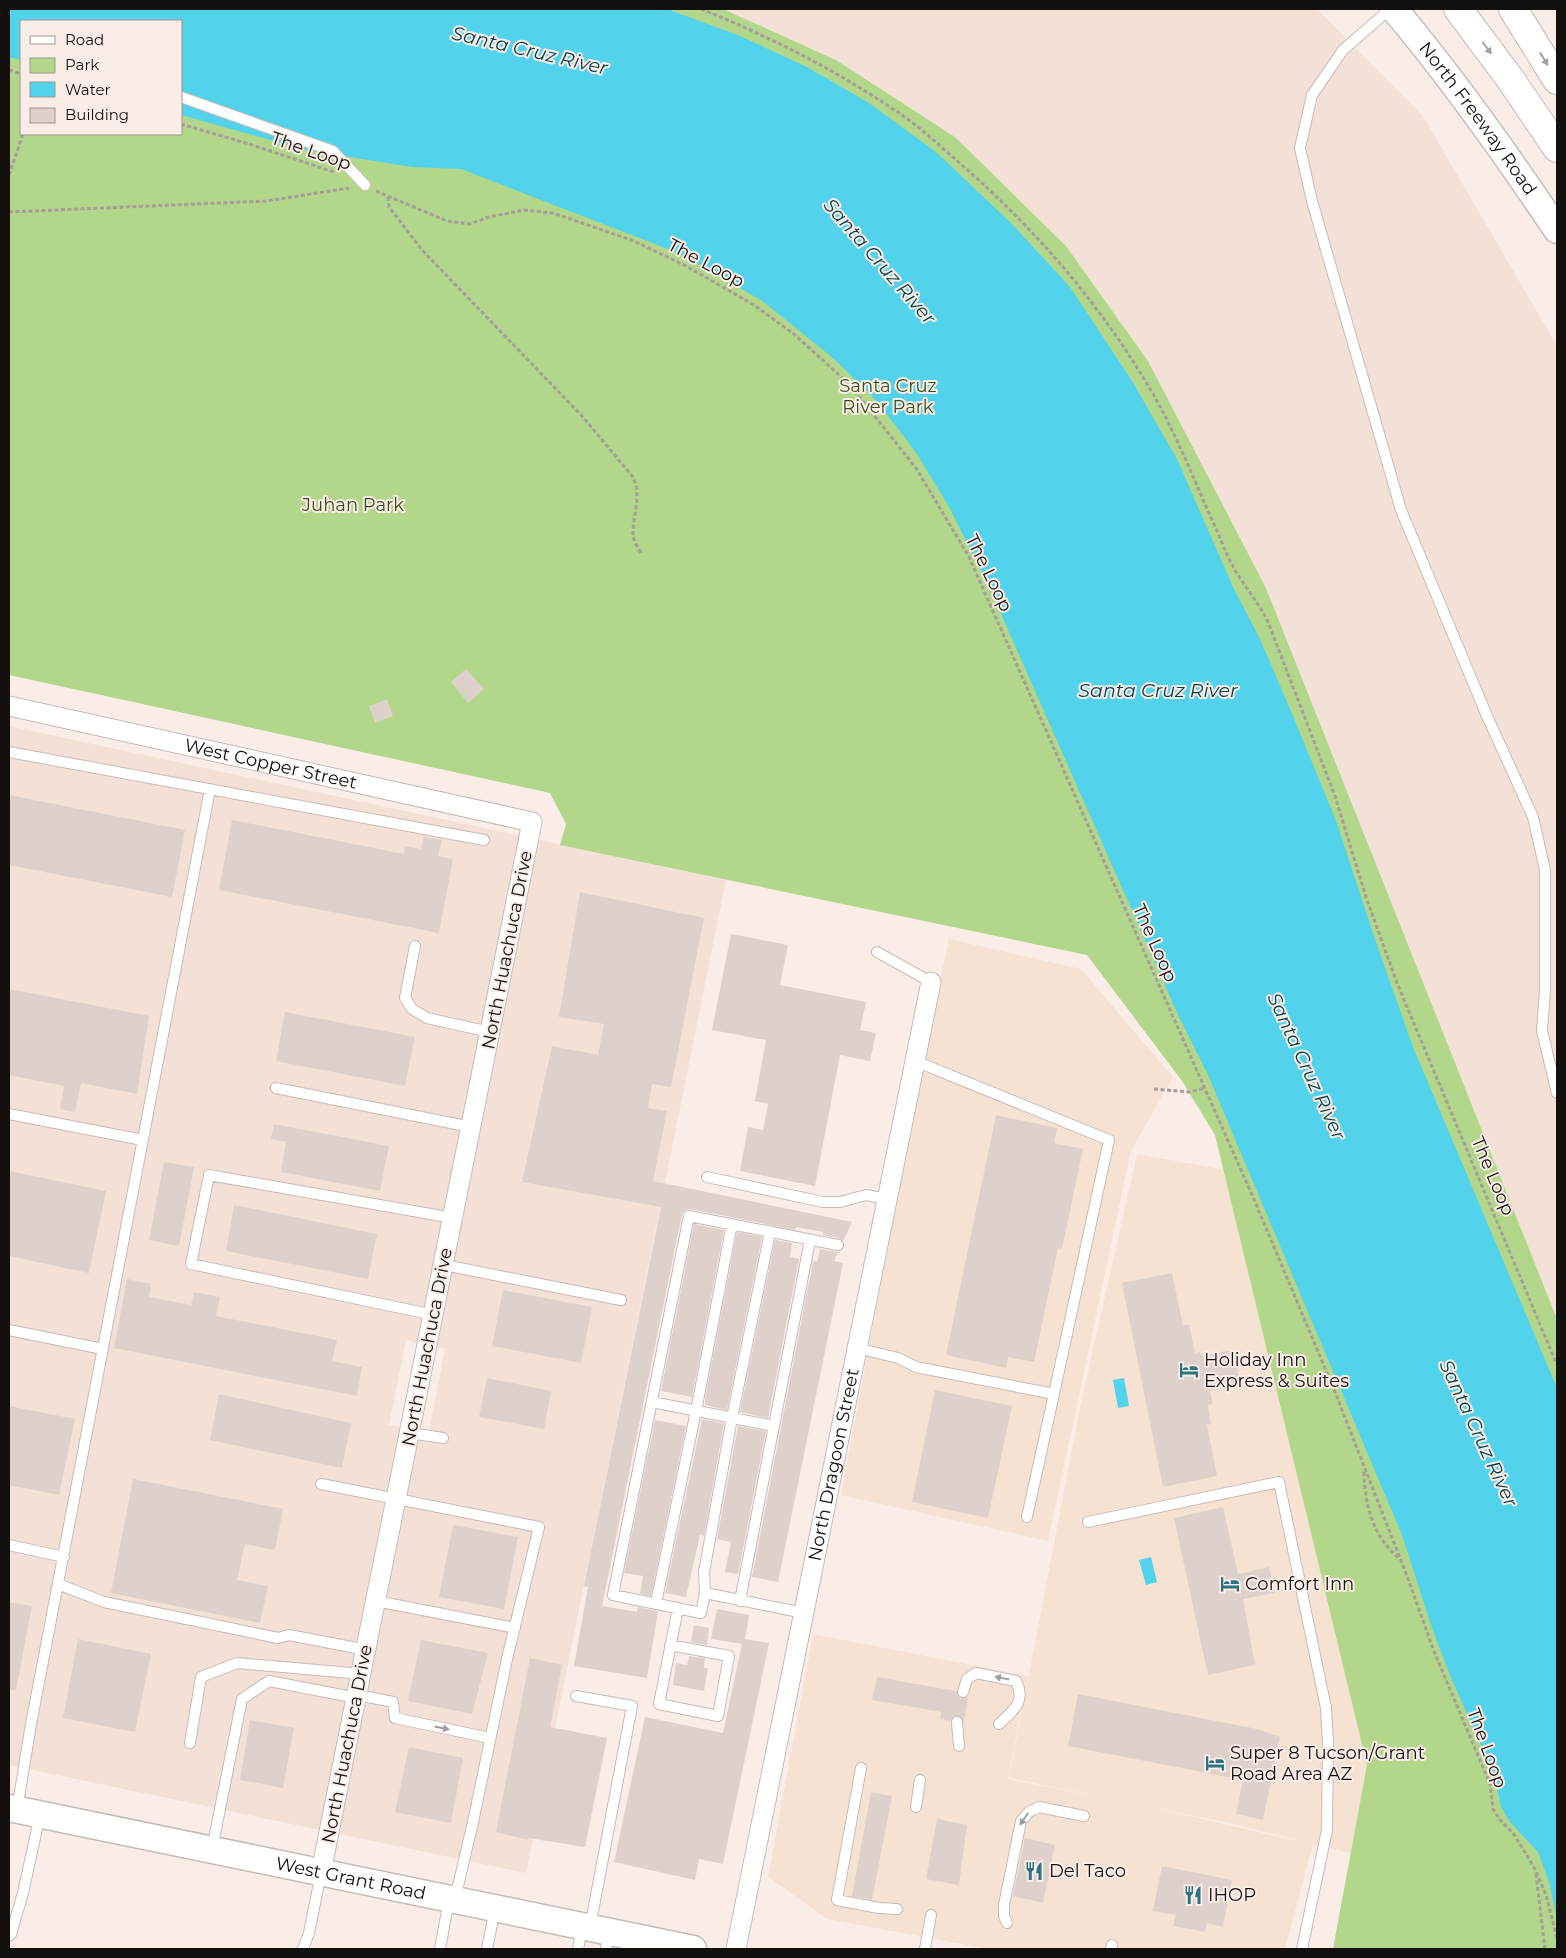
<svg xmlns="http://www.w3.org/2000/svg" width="1566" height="1958" font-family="Montserrat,sans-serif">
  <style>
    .commercial { fill: #f6e2d3 }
    .built { fill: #f3e0d7; fill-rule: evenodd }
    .green { fill: #b2d78b; fill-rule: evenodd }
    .water { fill: #53d2ec }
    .building { fill: #ded1cc }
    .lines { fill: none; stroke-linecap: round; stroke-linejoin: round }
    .lane-casing { stroke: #c7bbb6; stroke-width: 12 }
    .street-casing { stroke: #c7bbb6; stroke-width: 21 }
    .secondary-casing { stroke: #c7bbb6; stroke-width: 29 }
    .highway-casing { stroke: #c7bbb6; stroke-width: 30 }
    .path { stroke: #a79d99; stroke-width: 3; stroke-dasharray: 4 2.5; stroke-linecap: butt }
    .lane { stroke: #fff; stroke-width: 10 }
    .street { stroke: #fff; stroke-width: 19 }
    .secondary { stroke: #fff; stroke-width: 26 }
    .highway { stroke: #fff; stroke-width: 28 }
    .oneway { fill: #a19f9f }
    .labels { text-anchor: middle; stroke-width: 4; stroke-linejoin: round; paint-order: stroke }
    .street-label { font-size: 18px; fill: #14100e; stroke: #faede8 }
    .park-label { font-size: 18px; fill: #385118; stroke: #faede8 }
    .poi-label { font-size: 18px; fill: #14100e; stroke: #faede8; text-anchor: start }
    .water-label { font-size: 19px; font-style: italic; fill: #023f4a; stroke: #faede8 }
  </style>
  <rect width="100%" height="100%" fill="#faede8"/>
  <!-- commercial -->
  <path class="commercial" d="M949 939 1081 969 1173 1077 1131 1151 1048 1541 841 1495 923 1059Z
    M1137 1154 1232 1171 1374 1766 1358 1855 1313 1844 1285 1949H988L827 1919 768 1877 813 1634 1028 1676 1008 1779 1146 1806 1307 1843 1234 1824 1009 1778 1080 1408Z"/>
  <!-- built -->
  <path class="built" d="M723 9H1317L1423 116 1557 346V1319L1266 588 1148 361 1066 246 955 137 836 60Z
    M9 726 726 880 526 1873 9 1765ZM406 1340 445 1349 429 1432 389 1425Z"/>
  <!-- green -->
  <path class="green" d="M9 9H723L836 60 955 137 1066 246 1148 361 1266 588 1557 1319V1949H1333L1367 1765 1215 1135 1182 1081 1087 955 560 845 566 824 550 793 9 675ZM21 21H181V134H21Z"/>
  <!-- water -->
  <path class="water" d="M9 9H667L740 36 807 67 869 103 936 152 1011 223 1070 287 1132 381 1177 459 1234 589 1260 639 1293 716 1335 818 1377 945 1413 1047 1557 1388V1919L1549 1882 1538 1852 1510 1822 1501 1807 1494 1775 1449 1673 1431 1625 1402 1535 1208 1075 1179 1017 986 580 949 507 917 454 896 426 872 396 833 358 761 300 678 253 461 169 412 167 306 150 181 115V21H21V60L9 57Z
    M1124 1378 1129 1406 1118 1408 1113 1380Z
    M1151 1557 1157 1582 1146 1585 1139 1560Z"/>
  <!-- building -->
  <path class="building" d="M466 669 484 689 468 703 451 682Z
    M387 699 393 716 375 723 369 706Z
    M9 795 185 830 172 897 9 865Z
    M232 820 404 854 405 846 421 849 423 837 442 840 438 856 453 859 439 933 219 890Z
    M580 892 704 918 671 1087 652 1084 648 1108 667 1111 653 1181 852 1222 843 1241 839 1238 823 1235V1232L796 1227 795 1230 690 1209 686 1210 682 1214 602 1606 637 1612 638 1607 658 1611 647 1678 574 1666 588 1587 584 1586 661 1207 522 1182 552 1046 598 1055 604 1024 559 1017Z
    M731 934 788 945 780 985 866 1002 860 1030 876 1033 870 1061 840 1055 815 1186 740 1171 748 1127 763 1130 768 1104 755 1101 766 1040 712 1030Z
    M9 989 149 1016 137 1094 81 1083 75 1112 60 1109 64 1086 9 1075Z
    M285 1012 415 1037 405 1086 276 1061Z
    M996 1115 1057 1128 1054 1143 1083 1149 1062 1249 1058 1248 1034 1362 1008 1357 1006 1368 946 1355Z
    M274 1124 389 1146 380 1191 281 1172 286 1142 271 1139Z
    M164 1162 194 1167 179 1246 149 1240Z
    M9 1171 106 1191 89 1273 9 1256Z
    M234 1205 377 1234 368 1279 226 1251Z
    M694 1224 724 1230 692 1397 661 1391Z
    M737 1232 762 1237 727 1410 705 1405V1399Z
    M775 1240 792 1243 790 1257 799 1259 768 1418 740 1412Z
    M820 1249 838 1252 834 1261 843 1263 778 1582 752 1577 813 1261 817 1262Z
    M1172 1273 1183 1326 1189 1324 1195 1353 1200 1352 1202 1356 1234 1350 1240 1385 1210 1391 1213 1404 1208 1405 1211 1424 1207 1425 1217 1476 1163 1487 1122 1283Z
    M127 1279 151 1284 149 1297 191 1305 194 1292 220 1297 216 1316 337 1340 332 1361 362 1367 357 1396 114 1348Z
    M503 1290 592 1307 581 1363 492 1346Z
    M487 1378 551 1391 544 1429 479 1417Z
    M935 1390 1012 1406 988 1518 912 1502Z
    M219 1394 351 1423 342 1468 210 1440Z
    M9 1406 75 1419 59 1495 9 1485Z
    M702 1419 724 1423 704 1536 700 1535 686 1597 665 1593Z
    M655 1420 686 1426 651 1596 640 1594 643 1576 624 1573Z
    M738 1426 766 1431 738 1574 725 1572 731 1542 717 1539Z
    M133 1479 283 1509 275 1550 245 1544 237 1580 268 1586 260 1623 111 1593Z
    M1223 1507 1238 1574 1269 1567 1275 1593 1243 1599 1255 1665 1208 1675 1174 1518Z
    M453 1525 518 1537 504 1609 439 1597Z
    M9 1602 32 1606 16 1690H9Z
    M717 1609 749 1615 745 1639 769 1643 723 1864 699 1859 695 1880 614 1862 645 1717 723 1733 742 1644 711 1639Z
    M694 1625 709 1628 707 1645 691 1642Z
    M78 1639 151 1654 135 1732 63 1718Z
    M421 1640 488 1653 472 1714 408 1701Z
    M689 1656 705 1658 704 1668H708L704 1691 673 1685 676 1663 687 1665Z
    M530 1658 562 1665 550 1727 607 1738 585 1847 528 1838V1840L496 1832Z
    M877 1677 956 1691 958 1696 961 1699 968 1697 964 1721 959 1716H954L950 1721 940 1719 941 1712 872 1700Z
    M1078 1694 1257 1729 1280 1737 1263 1820 1236 1814 1243 1780 1068 1746Z
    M250 1720 294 1728 283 1788 240 1780Z
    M409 1747 463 1758 451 1823 395 1812Z
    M871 1792 892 1796 872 1900 852 1896Z
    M937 1819 967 1825 959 1885 926 1879Z
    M1025 1838 1055 1845 1043 1903 1013 1896Z
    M1162 1866 1232 1880 1223 1927 1207 1923 1205 1932 1173 1926 1176 1915 1153 1911Z"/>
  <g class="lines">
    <!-- lane casing -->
    <g class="lane-casing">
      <path id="lane" d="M1390 9 1343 50 1312 95 1300 148 1312 201 1401 510 1487 716 1533 817 1545 870V990L1542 1031 1557 1093
        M181 97 333 151 365 185
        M9 752 484 840
        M415 946 405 998 412 1009 427 1018 490 1032
        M877 952 931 982
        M276 1088 471 1127
        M9 1114 143 1140
        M707 1177 823 1202H840L866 1195 887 1199
        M444 1265 621 1300
        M434 1315 191 1264 209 1175 453 1218
        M9 1330 103 1349
        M857 1348 898 1358 916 1367 1054 1394 1109 1140 915 1061
        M652 1402 774 1426
        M410 1433 443 1438
        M321 1484 539 1527 507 1659 473 1822 455 1899
        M1027 1517 1054 1394
        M1088 1522 1279 1482 1326 1708 1328 1743 1327 1830 1302 1949
        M9 1545 64 1557
        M58 1584 104 1602 278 1638 289 1635 367 1650
        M705 1593 704 1572 732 1418 770 1232
        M376 1601 515 1628
        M740 1601 810 1240
        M656 1603 696 1411 732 1224
        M804 1613 705 1593 701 1613 613 1595 689 1216 838 1245
        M670 1645 729 1656 718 1716 659 1704 678 1608
        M963 1692 967 1679 976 1673 1016 1681C1026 1702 1014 1710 999 1724
        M358 1695 393 1702 395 1718 490 1738
        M576 1696 632 1706 590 1927
        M957 1722 959 1746
        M190 1743 201 1677 237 1663 362 1674
        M861 1768 837 1900 879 1908 897 1909
        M916 1807 920 1780
        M17 1810 31 1724 210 789
        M212 1849 242 1699 269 1681 357 1698
        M1007 1923 1004 1916V1905L1021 1821 1029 1812 1039 1807 1084 1816
        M9 1936 11 1934 23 1893 40 1815
        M303 1949 309 1933 321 1873
        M440 1949 449 1900
        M487 1949 495 1909
        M578 1949 582 1927
        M606 1949 609 1933
        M925 1949 931 1915
        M1111 1949 1112 1945"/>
    </g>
    <!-- street casing -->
    <g class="street-casing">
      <g id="street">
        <path id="s1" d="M9 706 532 822 321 1872"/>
        <path id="s2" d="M736 1949 931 982"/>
      </g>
    </g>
    <!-- secondary casing -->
    <g class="secondary-casing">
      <g id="secondary">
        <path id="s3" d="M1394 9C1453 79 1506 154 1557 230"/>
        <path id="s4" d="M9 1808 693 1949"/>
      </g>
    </g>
    <!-- highway casing -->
    <g class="highway-casing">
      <path id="highway" d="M1458 9 1511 80 1557 148
        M1513 9 1557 80"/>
    </g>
    <!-- path -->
    <path class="path" d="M701 9C768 36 832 68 893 109 918 125 940 146 963 166 1036 230 1099 303 1149 387 1174 429 1192 475 1212 520 1219 534 1224 549 1231 563 1242 584 1258 601 1268 622L1335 796 1366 897 1397 983 1557 1365
      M9 70 21 74
      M181 124 249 144 334 172
      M9 175 23 134
      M376 191 447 221 470 224 489 217 524 210 553 213 634 241 686 266 754 305 795 335 849 384 916 468 969 557 1253 1197 1335 1392 1409 1581 1433 1649 1490 1784 1493 1809 1500 1820 1513 1833 1535 1869 1546 1895 1557 1938
      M388 197 389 207 422 250 583 417 632 476C643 495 632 516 633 536 634 542 639 549 642 555
      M9 212 266 201 349 188
      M1154 1089 1189 1092 1205 1088
      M1364 1472C1365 1506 1373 1537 1400 1559
      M1536 1874 1545 1949"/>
    <!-- lane -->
    <use href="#lane" class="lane"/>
    <!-- street -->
    <use href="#street" class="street"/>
    <!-- secondary -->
    <use href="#secondary" class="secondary"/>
    <!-- highway -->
    <use href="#highway" class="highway"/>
  </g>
  <!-- one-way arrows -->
  <defs><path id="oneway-solid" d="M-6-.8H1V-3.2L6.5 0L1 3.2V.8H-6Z" transform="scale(1.25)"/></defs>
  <g class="oneway">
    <use href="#oneway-solid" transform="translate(1487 48) rotate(53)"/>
    <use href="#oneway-solid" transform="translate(1544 59) rotate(58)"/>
    <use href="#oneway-solid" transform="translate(1002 1678) rotate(-169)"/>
    <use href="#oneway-solid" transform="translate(442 1728) rotate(12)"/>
    <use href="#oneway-solid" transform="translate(1024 1819) rotate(124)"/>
  </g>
  <!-- icons -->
  <defs>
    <g id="hotel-bare" transform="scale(1.5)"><path d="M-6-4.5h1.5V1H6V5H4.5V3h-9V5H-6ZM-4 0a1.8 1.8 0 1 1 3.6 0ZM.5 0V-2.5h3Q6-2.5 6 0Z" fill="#2c727f" stroke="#faede8" stroke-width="2.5" paint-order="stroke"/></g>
    <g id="restaurant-bare" transform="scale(1.5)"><path d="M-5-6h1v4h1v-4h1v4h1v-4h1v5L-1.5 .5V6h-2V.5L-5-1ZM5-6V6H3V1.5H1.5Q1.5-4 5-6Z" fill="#2c727f" stroke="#faede8" stroke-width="2.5" paint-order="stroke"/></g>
  </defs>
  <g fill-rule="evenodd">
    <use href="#hotel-bare" x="1189" y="1370"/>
    <use href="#hotel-bare" x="1230" y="1584"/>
    <use href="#hotel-bare" x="1215" y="1763"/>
    <use href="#restaurant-bare" x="1034" y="1871"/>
    <use href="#restaurant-bare" x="1193" y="1895"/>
  </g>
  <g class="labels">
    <!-- street labels -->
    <g class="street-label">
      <text dy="6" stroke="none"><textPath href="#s3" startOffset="138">North Freeway Road</textPath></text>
      <text transform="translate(311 151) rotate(19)" y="6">The Loop</text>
      <text transform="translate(706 263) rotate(28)" y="6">The Loop</text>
      <text transform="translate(989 573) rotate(64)" y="6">The Loop</text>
      <text dy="6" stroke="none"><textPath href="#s1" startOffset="268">West Copper Street</textPath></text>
      <text transform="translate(1155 943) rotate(66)" y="6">The Loop</text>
      <text transform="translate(507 950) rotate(-79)" y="6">North Huachuca Drive</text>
      <text transform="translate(1493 1176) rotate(67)" y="6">The Loop</text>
      <text transform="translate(427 1347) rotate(-79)" y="6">North Huachuca Drive</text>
      <text dy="6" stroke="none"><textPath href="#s2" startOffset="494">North Dragoon Street</textPath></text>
      <text transform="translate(347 1744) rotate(-79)" y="6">North Huachuca Drive</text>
      <text transform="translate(1487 1748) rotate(70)" y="6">The Loop</text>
      <text dy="6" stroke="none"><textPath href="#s4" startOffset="349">West Grant Road</textPath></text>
    </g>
    <!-- park labels -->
    <g class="park-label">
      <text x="888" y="392">Santa Cruz<tspan x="888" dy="21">River Park</tspan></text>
      <text x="353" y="511">Juhan Park</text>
    </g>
    <!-- poi labels -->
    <g class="poi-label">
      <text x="1204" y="1366">Holiday Inn<tspan x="1204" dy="21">Express &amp; Suites</tspan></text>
      <text x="1245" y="1590">Comfort Inn</text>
      <text x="1230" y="1759">Super 8 Tucson/Grant<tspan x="1230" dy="21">Road Area AZ</tspan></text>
      <text x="1049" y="1877">Del Taco</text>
      <text x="1208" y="1901">IHOP</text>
    </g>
    <!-- water labels -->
    <g class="water-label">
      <text transform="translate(530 50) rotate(13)" y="7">Santa Cruz River</text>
      <text transform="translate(880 261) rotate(49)" y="7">Santa Cruz River</text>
      <text x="1158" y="697">Santa Cruz River</text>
      <text transform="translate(1307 1066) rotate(65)" y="7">Santa Cruz River</text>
      <text transform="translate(1479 1433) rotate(65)" y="7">Santa Cruz River</text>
    </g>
  </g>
  <!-- border -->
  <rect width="1566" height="1958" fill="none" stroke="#14100e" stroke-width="20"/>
  <!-- legend -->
  <rect x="20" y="20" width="162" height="115" fill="#faede8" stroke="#9e9591"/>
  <rect x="30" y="36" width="25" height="8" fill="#ffffff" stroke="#9e9591"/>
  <text x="65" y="45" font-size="15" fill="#14100e">Road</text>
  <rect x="30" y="58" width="25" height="15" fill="#b2d78b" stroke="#9e9591"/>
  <text x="65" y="70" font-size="15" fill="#14100e">Park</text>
  <rect x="30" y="82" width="25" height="15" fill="#53d2ec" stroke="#9e9591"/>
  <text x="65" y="95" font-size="15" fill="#14100e">Water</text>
  <rect x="30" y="108" width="25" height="15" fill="#ded1cc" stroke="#9e9591"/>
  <text x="65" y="120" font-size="15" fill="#14100e">Building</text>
</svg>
